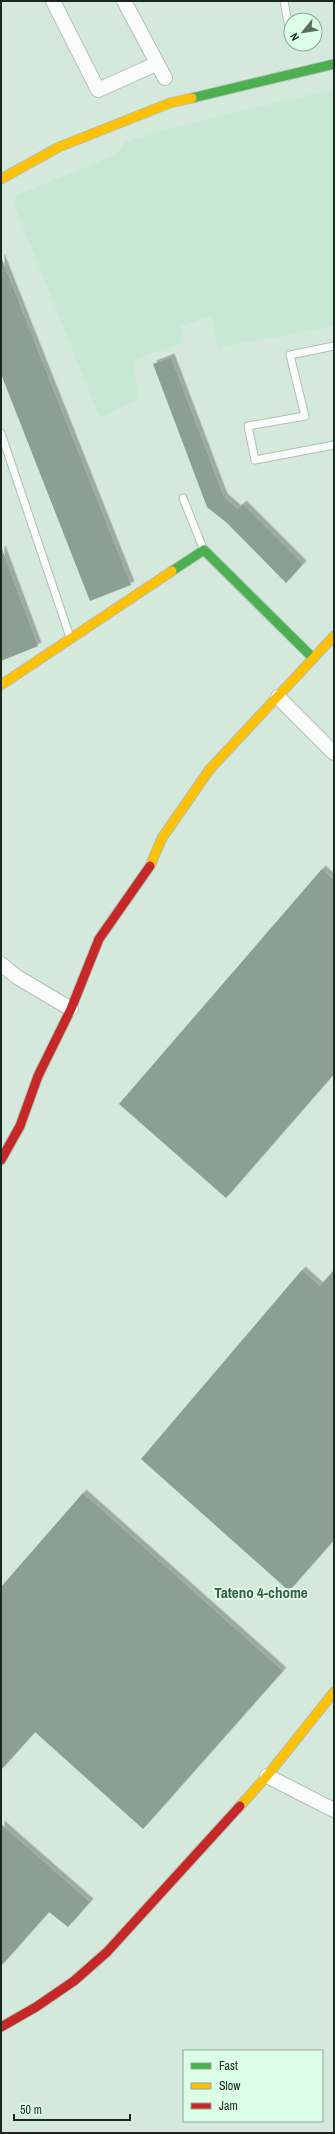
<svg xmlns="http://www.w3.org/2000/svg" width="335" height="2134" font-family="'Archivo Narrow',sans-serif">
  <style>
    .built { fill: #c7e8d3 }
    .building { fill: #8b9f97; filter: url(#shadow) }
    .lines { fill: none; stroke-linecap: round; stroke-linejoin: round }
    .lane-casing { stroke: #b0c0b6; stroke-width: 9 }
    .street-casing { stroke: #b0c0b6; stroke-width: 16 }
    .fast-casing { stroke: #b0c0b6; stroke-width: 11 }
    .slow-casing { stroke: #b0c0b6; stroke-width: 11 }
    .jam-casing { stroke: #b0c0b6; stroke-width: 11 }
    .lane { stroke: #f9fcfa; stroke-width: 7 }
    .street { stroke: #f9fcfa; stroke-width: 14 }
    .fast { stroke: #4caf50; stroke-width: 9 }
    .slow { stroke: #ffc107; stroke-width: 9 }
    .jam { stroke: #c62828; stroke-width: 9 }
    .labels { text-anchor: middle; stroke-width: 4; stroke-linejoin: round; paint-order: stroke }
    .neighbourhood-label { font-size: 15px; font-weight: bold; fill: #3a5a46; stroke: #dafee6 }
  </style>
  <defs>
    <filter id="shadow"><feDropShadow dx="3.5" dy="-3.5" stdDeviation="0" flood-color="#0004"/></filter>
  </defs>
  <rect width="100%" height="100%" fill="#d4e9dc"/>
  <!-- built -->
  <path class="built" d="M334 89V326L218 348 211 316 181 326 184 342 133 360 139 399 100 418 14 204 17 195 115 155 126 142 175 127Z"/>
  <!-- building -->
  <path class="building" d="M1 257 131 585 90 601 1 374Z
    M171 357 224 497 238 509 243 504 303 564 286 583 227 523 207 507 153 364Z
    M2 549 38 646 1 661V550Z
    M322 869 334 880V1074L226 1198 119 1104Z
    M302 1270 320 1286 334 1270V1540L289 1591 141 1459Z
    M83 1493 283 1671 143 1829 35 1732 1 1770V1587Z
    M1 1824 90 1902 68 1927 49 1912 1 1966Z"/>
  <g class="lines">
    <!-- lane casing -->
    <g class="lane-casing">
      <path id="lane" d="M284 1 291 39
        M334 346 290 355 305 416 248 426 255 460 334 445
        M1 433 70 637
        M183 498 203 548"/>
    </g>
    <!-- street casing -->
    <g class="street-casing">
      <path id="street" d="M53 1 98 90 156 64
        M124 1 165 78
        M278 697 334 753
        M1 964 17 977 71 1009
        M267 1776 334 1810"/>
    </g>
    <!-- fast casing -->
    <g class="fast-casing">
      <path id="fast" d="M192 98 334 64
        M172 571 204 550 313 658"/>
    </g>
    <!-- slow casing -->
    <g class="slow-casing">
      <path id="slow" d="M1 179 59 147 170 103 192 98
        M1 685 172 571
        M150 866 162 838 210 769 334 636
        M240 1806 267 1776 334 1692"/>
    </g>
    <!-- jam casing -->
    <g class="jam-casing">
      <path id="jam" d="M1 1160 20 1126 38 1076 71 1009 99 939 150 866
        M1 2027 36 2007 74 1981 107 1952 240 1806"/>
    </g>
    <!-- lane -->
    <use href="#lane" class="lane"/>
    <!-- street -->
    <use href="#street" class="street"/>
    <!-- fast -->
    <use href="#fast" class="fast"/>
    <!-- slow -->
    <use href="#slow" class="slow"/>
    <!-- jam -->
    <use href="#jam" class="jam"/>
  </g>
  <g class="labels">
    <!-- neighbourhood labels -->
    <g class="neighbourhood-label">
      <text x="261" y="1598">Tateno 4-chome</text>
    </g>
  </g>
  <!-- border -->
  <rect width="335" height="2134" fill="none" stroke="#1b281f" stroke-width="4"/>
  <!-- legend -->
  <rect x="183" y="2050" width="140" height="72" fill="#dafee6" stroke="#8ea896"/>
  <rect x="191" y="2063" width="20" height="6" fill="#4caf50" stroke="#8ea896"/>
  <text x="219" y="2070" font-size="12" fill="#1b281f">Fast</text>
  <rect x="191" y="2083" width="20" height="6" fill="#ffc107" stroke="#8ea896"/>
  <text x="219" y="2090" font-size="12" fill="#1b281f">Slow</text>
  <rect x="191" y="2103" width="20" height="6" fill="#c62828" stroke="#8ea896"/>
  <text x="219" y="2110" font-size="12" fill="#1b281f">Jam</text>
  <!-- north arrow -->
  <g transform="translate(303 32) rotate(240)"><circle r="19" fill="#dafee6" stroke="#8ea896"/>
  <path d="M0-3L7 15L0 10L-7 15Z" fill="#5c6c61"/>
  <text y="-6" font-size="11" font-weight="bold" text-anchor="middle" fill="#1b281f">N</text>
  </g>
  <!-- scale -->
  <path d="M14 2114v6h116v-6" fill="none" stroke="#1b281f" stroke-width="2"/>
  <text x="20" y="2114" font-size="12" fill="#1b281f" stroke="#dafee6" stroke-width="3" paint-order="stroke">50 m</text>
</svg>
